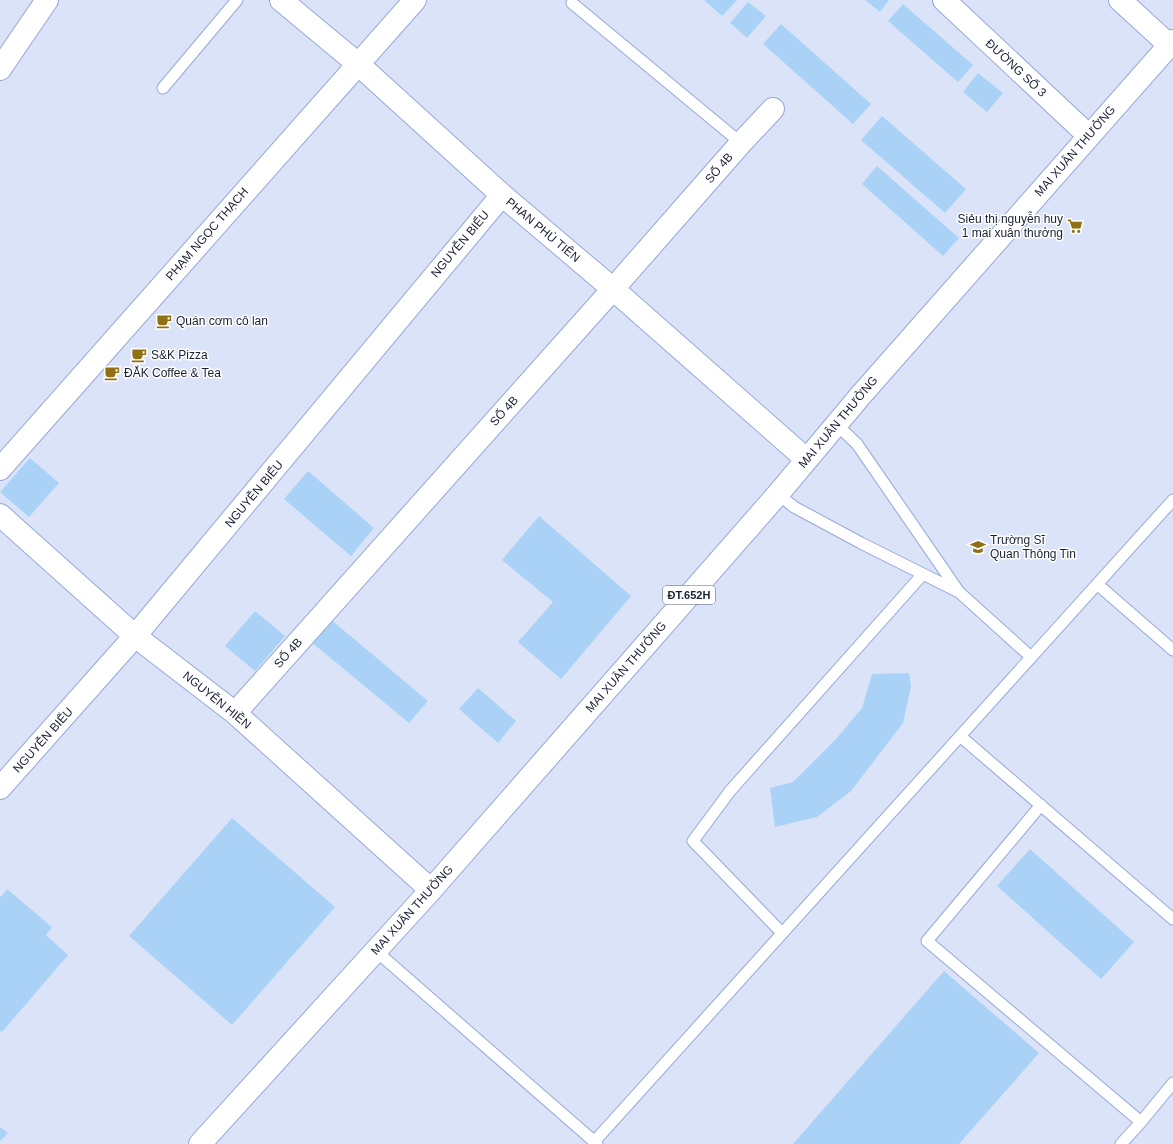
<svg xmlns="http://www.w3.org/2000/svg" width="1173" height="1144" font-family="Arial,sans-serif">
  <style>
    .building { fill: #aad2f7 }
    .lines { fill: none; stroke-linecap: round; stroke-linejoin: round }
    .lane-casing { stroke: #95a8d8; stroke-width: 13 }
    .street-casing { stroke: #95a8d8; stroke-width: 24 }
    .primary-casing { stroke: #95a8d8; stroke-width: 24 }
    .lane { stroke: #fff; stroke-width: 11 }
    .street { stroke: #fff; stroke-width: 22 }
    .primary { stroke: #fff; stroke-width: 22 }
    .labels { text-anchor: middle; stroke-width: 3; stroke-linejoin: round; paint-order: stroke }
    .shield { fill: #fff; stroke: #5e6370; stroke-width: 1 }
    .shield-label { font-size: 11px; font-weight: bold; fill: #192033 }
    .street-label { font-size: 12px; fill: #192033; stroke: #fff }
    .poi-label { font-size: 12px; fill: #192033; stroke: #fff; text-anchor: start }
  </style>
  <rect width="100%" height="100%" fill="#dbe3f8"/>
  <!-- building -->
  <path class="building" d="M704 0H737L722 16Z
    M865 0H889L880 12Z
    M748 2 766 16 747 38 730 23Z
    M903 4 973 65 958 82 888 21Z
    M781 24 871 104 853 124 763 44Z
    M978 73 1003 93 987 112 963 92Z
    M882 116 966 189 945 213 861 140Z
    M877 166 959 238 943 256 862 184Z
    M30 458 59 483 29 517 0 492Z
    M308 471 374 528 351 556 284 499Z
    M539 516 631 596 561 679 518 642 553 602 502 560Z
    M255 611 285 636 255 671 225 646Z
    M329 618 428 701 409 723 310 641Z
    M909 673 911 687 903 723 851 791 817 817 775 827 770 788 793 782 836 739 862 708 872 674Z
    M478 688 516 721 498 743 459 709Z
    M232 818 335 907 232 1025 129 936Z
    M1030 849 1134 942 1101 979 997 886Z
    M7 889 52 927 46 935 68 955 2 1032 0 1031V896L1 897Z
    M944 971 1039 1053 959 1144H793Z
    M0 1127 8 1133 0 1141Z"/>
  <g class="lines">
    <!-- lane casing -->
    <g class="lane-casing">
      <path id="lane" d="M572 3 741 143
        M163 88 237 0
        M836 424 857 444 959 592 1031 657
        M778 494 794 507 861 543 957 591
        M1097 584 1173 650
        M960 736 1173 919
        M1041 805 927 941 1141 1122
        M782 933 693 841 730 791 923 574
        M376 951 597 1144
        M594 1142 1173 500
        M1121 1144 1141 1122 1173 1083"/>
    </g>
    <!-- street casing -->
    <g class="street-casing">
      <path id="street" d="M281 0 358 64 502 195 613 289 806 459
        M944 0 1089 136
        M1120 0 1169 45
        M0 69 47 0
        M0 469 415 0
        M0 515 135 636 235 713 431 890
        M235 713 613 289 741 143 773 109
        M0 788 135 636 502 195"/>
    </g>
    <!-- primary casing -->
    <g class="primary-casing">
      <path id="primary" d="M200 1144 431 890 778 494 861 395 1173 41"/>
    </g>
    <!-- lane -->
    <use href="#lane" class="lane"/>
    <!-- street -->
    <use href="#street" class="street"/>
    <!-- primary -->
    <use href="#primary" class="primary"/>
  </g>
  <!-- icons -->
  <defs>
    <g id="supermarket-bare" transform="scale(1.2)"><path d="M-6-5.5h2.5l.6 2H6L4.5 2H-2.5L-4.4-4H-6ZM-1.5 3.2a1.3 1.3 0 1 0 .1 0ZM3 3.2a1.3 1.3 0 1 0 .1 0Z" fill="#8f7015" stroke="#fff" stroke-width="2.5" paint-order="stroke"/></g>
    <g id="cafe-bare" transform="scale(1.2)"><path d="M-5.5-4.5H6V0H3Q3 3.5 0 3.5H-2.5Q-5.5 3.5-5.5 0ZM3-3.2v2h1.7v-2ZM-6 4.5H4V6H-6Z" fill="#8f7015" stroke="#fff" stroke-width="2.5" paint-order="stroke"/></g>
    <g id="university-bare" transform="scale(1.2)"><path d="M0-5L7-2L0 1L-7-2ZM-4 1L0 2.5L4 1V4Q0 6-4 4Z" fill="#8f7015" stroke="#fff" stroke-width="2.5" paint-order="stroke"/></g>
  </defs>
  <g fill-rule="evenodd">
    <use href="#supermarket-bare" x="1075" y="226"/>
    <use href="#cafe-bare" x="164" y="321"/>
    <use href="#cafe-bare" x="139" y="355"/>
    <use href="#cafe-bare" x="112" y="373"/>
    <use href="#university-bare" x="978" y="547"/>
  </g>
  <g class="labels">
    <!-- shield labels -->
    <rect class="shield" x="663" y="586" width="52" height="18" rx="3"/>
    <g class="shield-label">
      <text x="689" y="599">ĐT.652H</text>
    </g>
    <!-- street labels -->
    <g class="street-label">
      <text transform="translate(1016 68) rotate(43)" y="4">ĐƯỜNG SỐ 3</text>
      <text transform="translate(1075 151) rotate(-49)" y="4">MAI XUÂN THƯỞNG</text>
      <text transform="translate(719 168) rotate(-49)" y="4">SỐ 4B</text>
      <text transform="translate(543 230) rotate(40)" y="4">PHAN PHÙ TIÊN</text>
      <text transform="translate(207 234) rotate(-49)" y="4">PHẠM NGỌC THẠCH</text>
      <text transform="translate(460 244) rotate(-50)" y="4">NGUYỄN BIỂU</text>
      <text transform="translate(504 411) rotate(-48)" y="4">SỐ 4B</text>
      <text transform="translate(838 422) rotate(-50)" y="4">MAI XUÂN THƯỞNG</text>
      <text transform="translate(254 494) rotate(-50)" y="4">NGUYỄN BIỂU</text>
      <text transform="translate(288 653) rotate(-48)" y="4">SỐ 4B</text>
      <text transform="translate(626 667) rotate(-49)" y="4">MAI XUÂN THƯỞNG</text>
      <text transform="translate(217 700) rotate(39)" y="4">NGUYỄN HIỀN</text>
      <text transform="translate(43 740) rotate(-48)" y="4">NGUYỄN BIỂU</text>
      <text transform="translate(412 910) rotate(-48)" y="4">MAI XUÂN THƯỞNG</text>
    </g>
    <!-- poi labels -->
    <g class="poi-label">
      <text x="1063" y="223" text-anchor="end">Siẻu thị nguyễn huy<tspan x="1063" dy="14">1 mai xuân thưởng</tspan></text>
      <text x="176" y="325">Quán cơm cô lan</text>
      <text x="151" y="359">S&amp;K Pizza</text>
      <text x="124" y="377">ĐẮK Coffee &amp; Tea</text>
      <text x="990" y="544">Trường Sĩ<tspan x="990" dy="14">Quan Thông Tin</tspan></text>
    </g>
  </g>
</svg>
